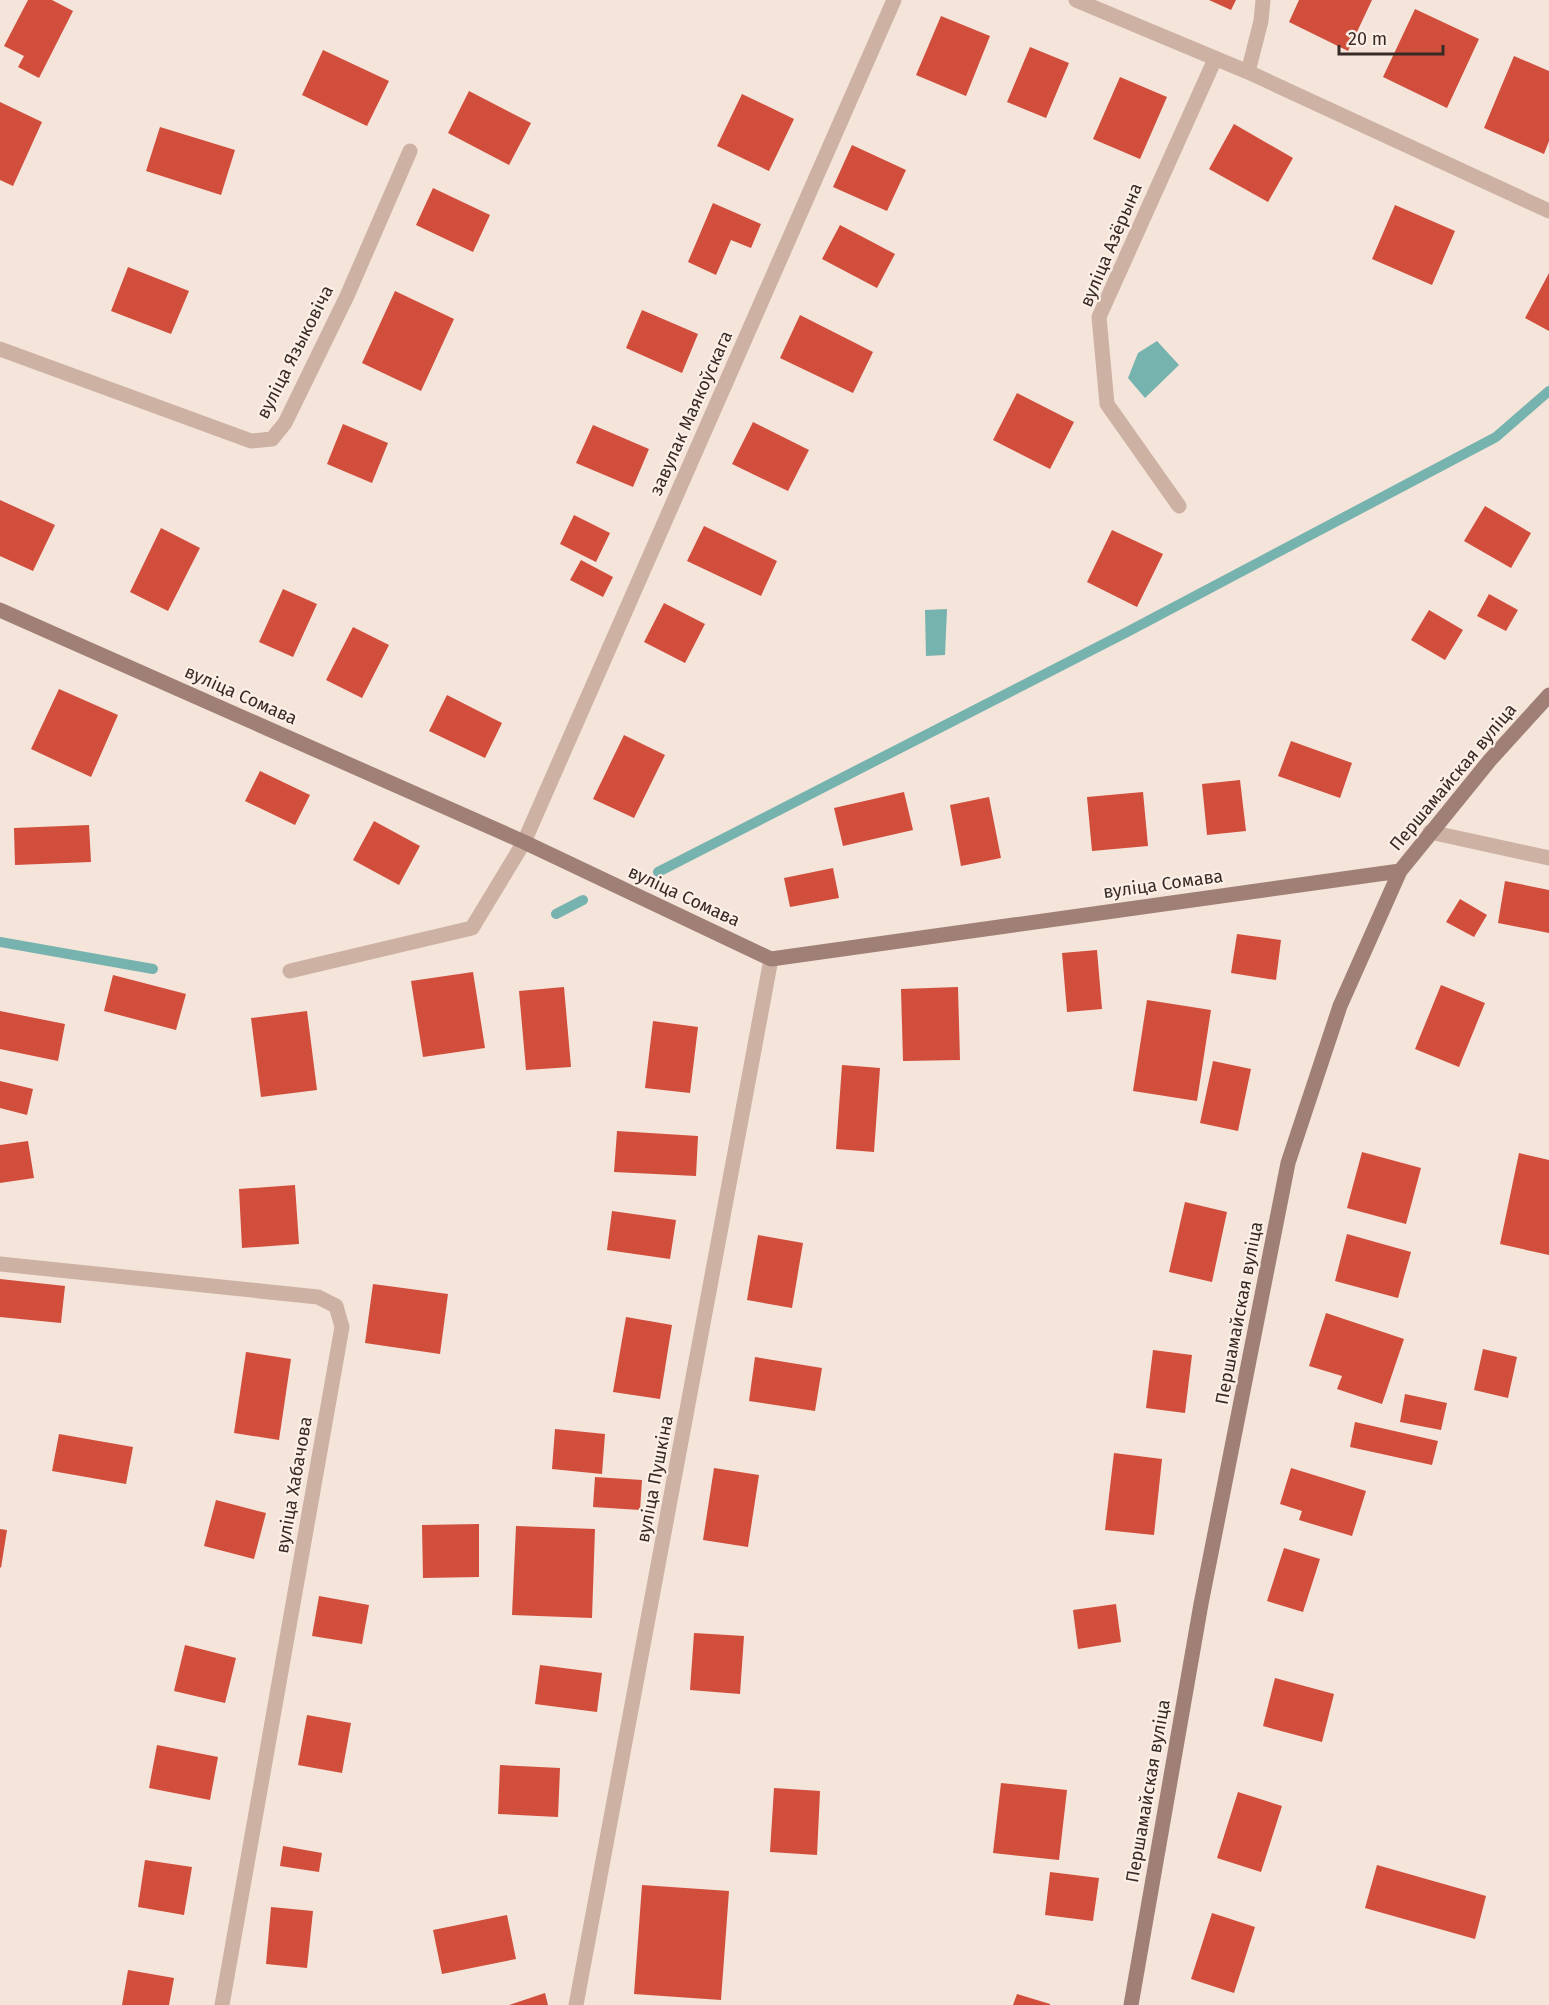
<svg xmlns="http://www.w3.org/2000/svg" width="1549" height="2005" font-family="'Fira Sans',sans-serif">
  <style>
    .water { fill: #76b3ae }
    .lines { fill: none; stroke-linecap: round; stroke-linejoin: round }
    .stream { stroke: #76b3ae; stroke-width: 10 }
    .building { fill: #d04e3b }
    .lane { stroke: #cdb2a4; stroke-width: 15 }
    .street { stroke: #cdb2a4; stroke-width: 15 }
    .secondary { stroke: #a08076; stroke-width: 15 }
    .labels { text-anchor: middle; stroke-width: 4.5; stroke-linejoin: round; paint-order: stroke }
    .street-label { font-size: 18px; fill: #372a27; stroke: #fbefe6 }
  </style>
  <rect width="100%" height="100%" fill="#f4e4da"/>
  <!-- water -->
  <path class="water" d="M1157 341 1179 365 1145 398 1128 378 1138 353Z
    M947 609 945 655 926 656 925 610Z"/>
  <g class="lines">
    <!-- stream -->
    <path class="stream" d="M658 872 1129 631 1496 437 1549 391
      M556 914 583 900
      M0 942 153 969"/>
  </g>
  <!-- building -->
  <path class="building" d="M28 0H52L73 11 39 78 18 67 24 56 4 46Z
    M1209 0H1236L1231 10Z
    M1299 0H1372L1348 51 1289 22Z
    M1415 9 1479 39 1447 108 1383 77Z
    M941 16 990 36 966 96 916 75Z
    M1030 47 1069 63 1046 118 1007 102Z
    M323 50 389 81 367 126 302 95Z
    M1514 56 1549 71V141L1544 154 1484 128Z
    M1120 77 1167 97 1140 159 1093 139Z
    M469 91 531 123 509 165 448 133Z
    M742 94 794 119 769 171 717 146Z
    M0 102 42 122 13 186 0 180Z
    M1234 124 1293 158 1268 202 1209 169Z
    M160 127 235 150 221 195 146 171Z
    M852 145 906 170 887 211 833 187Z
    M433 188 490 215 473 252 416 225Z
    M713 203 761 224 751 248 731 240 716 275 688 262Z
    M1395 205 1455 231 1432 285 1372 259Z
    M840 225 895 254 877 288 822 259Z
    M128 267 189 291 171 334 111 311Z
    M1549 273V331L1525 318Z
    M395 291 454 319 421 391 362 363Z
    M642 310 698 334 682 373 626 348Z
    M800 315 873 352 853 393 780 358Z
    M1017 393 1074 422 1050 469 993 440Z
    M753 422 809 450 788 491 732 464Z
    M343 424 388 443 372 483 327 464Z
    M593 425 649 449 633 487 576 463Z
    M0 500 55 525 33 571 0 556Z
    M1485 506 1531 533 1511 568 1464 541Z
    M574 515 610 533 596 562 560 544Z
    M704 526 777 561 761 596 687 561Z
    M161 528 200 548 168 611 130 592Z
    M1112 530 1163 554 1137 607 1087 582Z
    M581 560 613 577 603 597 570 580Z
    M283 589 317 604 293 657 259 642Z
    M1489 594 1518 610 1506 631 1477 616Z
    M664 603 705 624 685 663 644 642Z
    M1429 610 1463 630 1445 660 1411 640Z
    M353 627 389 645 362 698 326 680Z
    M59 689 118 715 91 777 31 749Z
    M447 695 502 723 485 758 429 731Z
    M624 735 665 755 634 818 593 799Z
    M1291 741 1352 763 1340 798 1278 776Z
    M260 771 310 795 295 825 245 801Z
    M1240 780 1246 831 1207 835 1202 784Z
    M904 792 913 830 843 846 834 808Z
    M1143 792 1148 846 1092 851 1087 797Z
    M989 797 1001 858 961 866 950 805Z
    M374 821 420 846 399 885 353 860Z
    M89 825 91 862 15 865 14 828Z
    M833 868 839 898 790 907 784 878Z
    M1505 881 1549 890V933L1498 923Z
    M1460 899 1487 915 1474 937 1446 922Z
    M1237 934 1281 940 1276 980 1231 973Z
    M1097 950 1102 1009 1067 1012 1062 953Z
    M473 972 485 1048 423 1057 411 981Z
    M113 975 186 994 176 1030 104 1011Z
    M1441 985 1485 1003 1459 1067 1415 1049Z
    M564 987 571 1067 526 1070 519 991Z
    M958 987 960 1060 903 1061 901 989Z
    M1147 1000 1211 1010 1197 1101 1133 1091Z
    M0 1011 65 1024 58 1061 0 1049Z
    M307 1011 317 1090 261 1097 251 1018Z
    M653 1021 698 1027 690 1093 645 1088Z
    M1213 1061 1251 1069 1238 1131 1200 1123Z
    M842 1065 880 1068 874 1152 836 1149Z
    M0 1081 33 1089 27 1115 0 1108Z
    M617 1131 698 1136 696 1176 614 1172Z
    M28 1141 34 1178 0 1183V1145Z
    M1362 1152 1421 1168 1406 1224 1347 1208Z
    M1519 1153 1549 1160V1255L1500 1244Z
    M295 1185 299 1244 242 1248 239 1189Z
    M1185 1202 1227 1212 1212 1282 1169 1272Z
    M612 1211 676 1220 670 1259 607 1250Z
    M1347 1234 1411 1252 1398 1298 1335 1281Z
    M758 1235 803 1243 792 1308 747 1300Z
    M0 1279 65 1286 61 1323 0 1317Z
    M373 1284 448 1294 440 1354 365 1343Z
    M1326 1313 1404 1339 1382 1404 1337 1389 1342 1376 1309 1366Z
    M626 1317 672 1325 660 1399 613 1392Z
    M1483 1349 1517 1357 1508 1398 1474 1390Z
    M1153 1350 1192 1355 1185 1413 1146 1408Z
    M246 1352 291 1359 279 1440 234 1433Z
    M755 1357 822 1368 815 1411 749 1401Z
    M1405 1394 1447 1403 1441 1430 1400 1422Z
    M1355 1422 1438 1441 1432 1465 1350 1447Z
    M555 1429 605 1434 602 1474 552 1469Z
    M59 1434 133 1447 126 1484 52 1471Z
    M1114 1453 1162 1459 1154 1535 1105 1530Z
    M714 1468 759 1475 748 1547 703 1540Z
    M1291 1468 1366 1491 1352 1536 1299 1520 1302 1511 1280 1504Z
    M595 1477 642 1480 640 1510 593 1507Z
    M216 1500 266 1513 254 1559 204 1546Z
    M479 1524V1577L423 1578 422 1525Z
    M516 1526 595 1529 592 1618 512 1615Z
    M0 1529 7 1530 1 1568 0 1567Z
    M1284 1548 1320 1559 1303 1612 1267 1601Z
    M319 1596 369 1605 362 1644 312 1636Z
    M1116 1604 1121 1642 1078 1649 1073 1610Z
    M694 1633 744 1636 740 1694 690 1690Z
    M185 1645 236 1658 225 1703 174 1691Z
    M540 1665 602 1673 597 1712 535 1704Z
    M1275 1678 1334 1694 1322 1742 1263 1726Z
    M307 1715 351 1723 342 1773 298 1765Z
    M157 1745 218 1757 210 1800 149 1788Z
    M500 1765 560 1768 558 1817 498 1814Z
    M1001 1783 1067 1790 1059 1860 993 1853Z
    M774 1788 820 1791 817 1855 770 1852Z
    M1238 1792 1282 1806 1261 1872 1217 1858Z
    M283 1846 322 1853 319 1872 280 1866Z
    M145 1860 192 1867 184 1915 138 1907Z
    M1377 1865 1486 1896 1475 1939 1365 1908Z
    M1050 1872 1099 1878 1093 1921 1045 1915Z
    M642 1885 729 1891 721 2000 634 1994Z
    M271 1907 313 1911 307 1968 266 1964Z
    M1212 1913 1255 1927 1234 1993 1191 1979Z
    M507 1915 516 1959 442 1974 433 1930Z
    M128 1970 174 1978 169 2005H122Z
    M545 1993 548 2005H509Z
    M1017 1994 1050 2004V2005H1013Z"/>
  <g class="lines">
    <!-- lane -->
    <path class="lane" d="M1430 832 1549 858
      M290 971 472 928 524 842"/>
    <!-- street -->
    <path class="street" d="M1076 0 1248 72 1549 211
      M1248 72 1261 21 1263 0
      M0 349 251 441 272 439 285 423 347 296 410 151
      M1179 506 1107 404 1099 317 1215 59
      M524 842 894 0
      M0 1264 318 1297 336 1306 342 1327 222 2005
      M576 2005 771 959"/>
    <!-- secondary -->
    <path class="secondary" d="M0 610 524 842 771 959 1400 871
      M1131 2005 1201 1604 1288 1163 1340 1006 1400 871 1490 760 1549 695"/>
  </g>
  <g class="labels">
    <!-- street labels -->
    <g class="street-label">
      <text transform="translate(1111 245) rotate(-67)" y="6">вуліца Азёрына</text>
      <text transform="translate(295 352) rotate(-63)" y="6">вуліца Языковіча</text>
      <text transform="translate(691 413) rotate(-66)" y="6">завулак Маякоўскага</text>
      <text transform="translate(241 695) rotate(24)" y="6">вуліца Сомава</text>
      <text transform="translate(1453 777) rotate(-50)" y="6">Першамайская вуліца</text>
      <text transform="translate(1163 884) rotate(-8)" y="6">вуліца Сомава</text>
      <text transform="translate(684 896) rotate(25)" y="6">вуліца Сомава</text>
      <text transform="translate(1239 1313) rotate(-79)" y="6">Першамайская вуліца</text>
      <text transform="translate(655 1479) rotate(-79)" y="6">вуліца Пушкіна</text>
      <text transform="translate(294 1485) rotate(-80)" y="6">вуліца Хабачова</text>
      <text transform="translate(1148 1791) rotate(-80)" y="6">Першамайская вуліца</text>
    </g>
  </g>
  <!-- scale -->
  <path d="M1339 45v9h104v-9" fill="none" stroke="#372a27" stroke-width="3"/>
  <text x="1348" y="45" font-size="18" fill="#372a27" stroke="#fbefe6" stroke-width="4.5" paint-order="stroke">20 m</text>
</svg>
